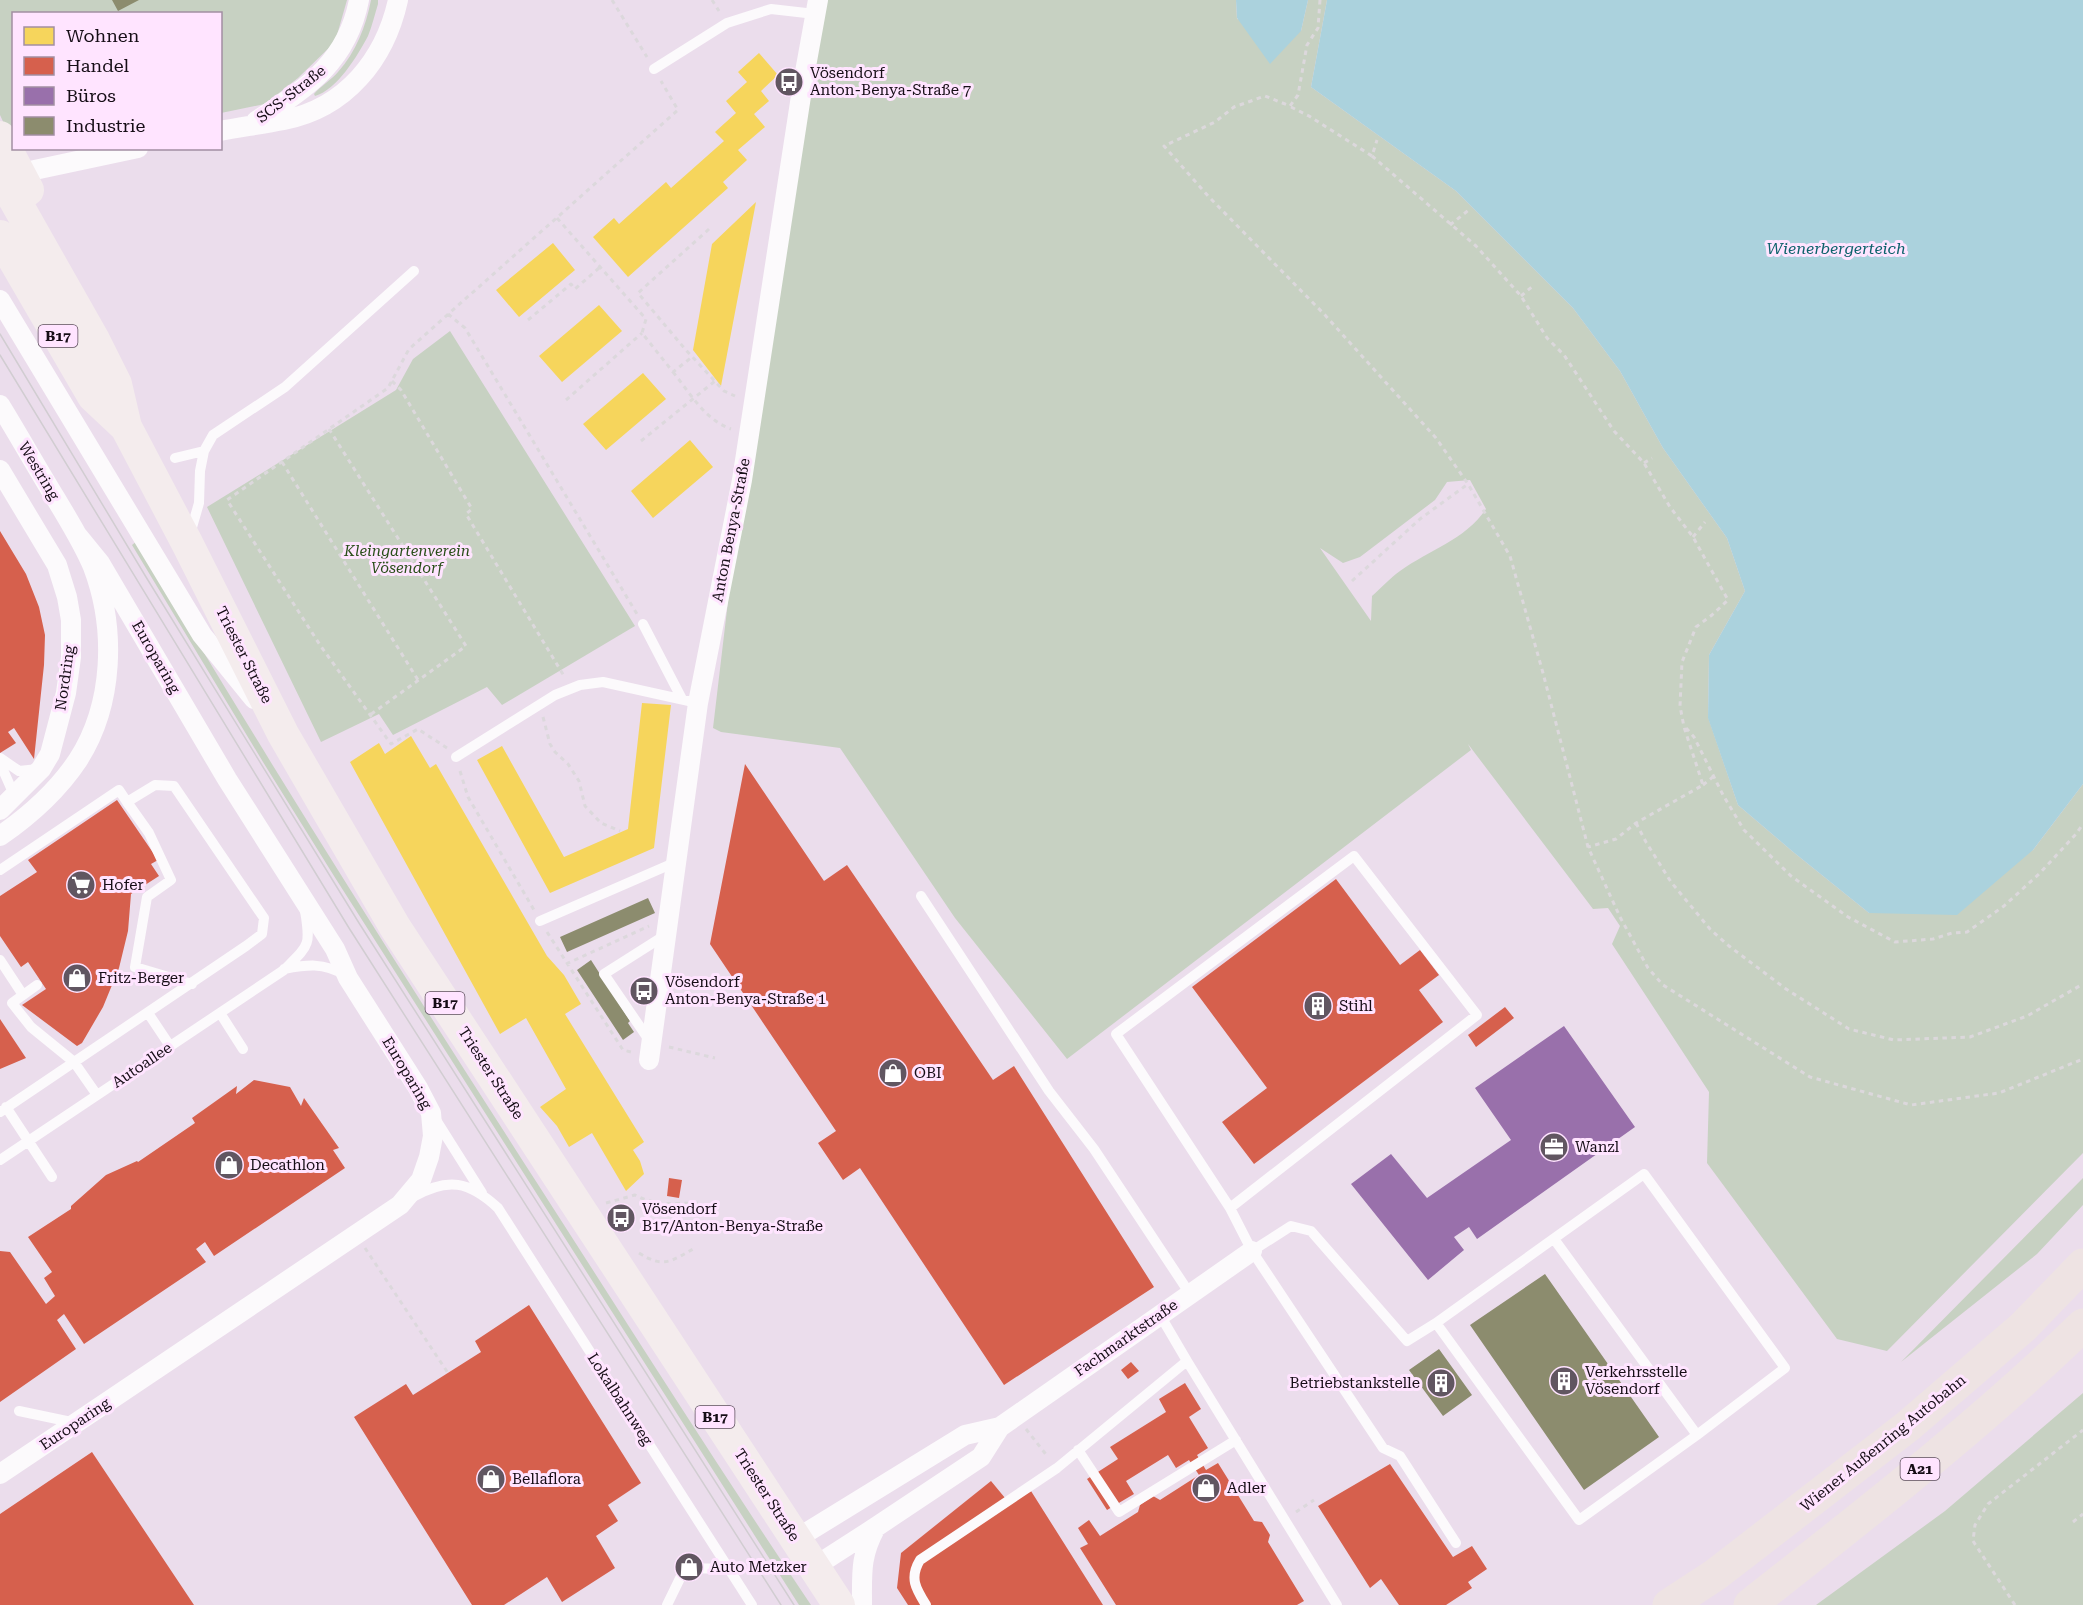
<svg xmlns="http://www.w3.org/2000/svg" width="2083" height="1605" font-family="'Roboto Serif',serif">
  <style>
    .green { fill: #c7d1c2; fill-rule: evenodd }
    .water { fill: #abd2dd }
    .homes { fill: #f6d55c }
    .shops { fill: #d6604d }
    .offices { fill: #9970ab }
    .industry { fill: #8c8c6e }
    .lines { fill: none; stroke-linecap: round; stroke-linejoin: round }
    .path { stroke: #dcd8dc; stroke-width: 3; stroke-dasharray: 4.5 4.5; stroke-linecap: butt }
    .service { stroke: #fcfafc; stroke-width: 10 }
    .minor { stroke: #fcfafc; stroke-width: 20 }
    .primary { stroke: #f4eced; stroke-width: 32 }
    .motorway { stroke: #eee3e3; stroke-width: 33 }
    .tram { stroke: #d1cdd1; stroke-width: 1.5 }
    .labels { text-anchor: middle; stroke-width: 6; stroke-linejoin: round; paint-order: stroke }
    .shield { fill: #ffe4ff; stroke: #5c4e5c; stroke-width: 1.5 }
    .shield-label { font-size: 14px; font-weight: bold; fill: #160d16 }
    .poi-label { font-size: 15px; fill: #160d16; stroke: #ffe4ff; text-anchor: start }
    .street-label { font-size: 15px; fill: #160d16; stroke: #ffe4ff }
    .park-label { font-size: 15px; font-style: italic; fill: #284e18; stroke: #ffe4ff }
    .water-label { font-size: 16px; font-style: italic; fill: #0c626b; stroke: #ffe4ff }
  </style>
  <rect width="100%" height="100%" fill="#ebddec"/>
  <!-- green -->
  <path class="green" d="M0 0H347L335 42 298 78 265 104 221 113 220 14H14L13 143 0 115Z
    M371 0H378V4C375 14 372 26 368 36 358 55 337 90 315 96L314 94C321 86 331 80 338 72 356 52 366 26 371 0Z
    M826 0H1236L1237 19 1301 31 1308 0H1327L1311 87 1456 191 1573 308 1620 371 1663 448 1727 538 1745 591 1709 655 1708 717 1738 805 1792 851 1869 913 2033 850 2083 784V1153L1887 1351 1837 1339 1707 1163 1709 1092 1612 944 1620 926 1608 908 1593 909 1468 744 1471 750 1067 1059 955 918 840 748 721 732 713 728 731 576ZM1470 480 1486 509C1465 540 1429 550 1400 571 1390 578 1381 588 1372 596L1371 621 1320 548 1343 563 1360 557 1435 500 1447 482Z
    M450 331 635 626 502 705 487 687 393 735 379 714 321 742 207 507 396 390 413 359Z
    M137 541C266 759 402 973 539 1186 629 1326 718 1467 811 1605H799L334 876 263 762 132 545Z
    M2083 1178V1205L2037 1254 1901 1362Z
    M2083 1393V1605H1816L1945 1511Z"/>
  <!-- water -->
  <path class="water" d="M1236 0H1308L1301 31 1270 64 1237 18Z
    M1327 0H2083V784L2033 850 1957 915 1869 913 1792 851 1738 805 1708 718 1709 655 1745 591 1727 538 1663 448 1620 371 1573 308 1456 191 1311 87Z"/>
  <!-- homes -->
  <path class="homes" d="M759 53 778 75 761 91 769 101 754 114 765 127 738 150 747 160 723 182 728 188 628 277 593 237 614 218 619 224 666 182 671 188 724 141 715 132 736 113 726 101 747 82 738 72Z
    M756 202 721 386 693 350 712 244Z
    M553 243 575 270 519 317 496 290Z
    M599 305 622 331 562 382 539 356Z
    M643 373 666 399 606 450 583 424Z
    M690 440 713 467 653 518 631 491Z
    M642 703 671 705 654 848 550 893 477 760 502 746 564 857 628 829Z
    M411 736 430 768 436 764 547 956 564 975 581 1004 565 1014 644 1142 633 1150 640 1161 644 1174 626 1191 592 1133 569 1147 557 1126 540 1107 566 1089 526 1018 500 1034 350 762 379 743 385 754Z"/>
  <!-- shops -->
  <path class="shops" d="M0 531 26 574 39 607 45 635 44 665 34 759 14 728 8 732 16 743 0 753Z
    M745 764 824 881 847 865 993 1080 1014 1066 1154 1287 1004 1385 860 1168 843 1180 818 1143 836 1131 710 944Z
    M117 800 158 860 151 864 159 876 131 894 128 931 119 968 103 1007 82 1043 77 1046 22 1005 46 989 28 962 21 967 0 936V896L37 872 28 860Z
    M1336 879 1400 965 1420 950 1439 975 1419 990 1443 1022 1254 1164 1222 1122 1267 1088 1192 987Z
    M1505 1007 1514 1018 1476 1047 1468 1035Z
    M0 1019 26 1058 0 1069Z
    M254 1080 290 1087 301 1106 304 1098 339 1148 333 1150 345 1168 214 1256 205 1242 196 1249 206 1262 84 1344 64 1314 57 1320 76 1349 0 1402V1251L10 1252 46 1304 55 1296 44 1278 52 1272 28 1237 71 1209V1206L106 1175 137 1161 138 1162 195 1123 192 1118 237 1086 236 1094Z
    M669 1178 682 1180 679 1198 667 1196Z
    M529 1305 641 1483 608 1505 618 1521 596 1536 615 1568 562 1602 547 1577 504 1605H472L354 1417 406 1384 413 1395 481 1352 475 1341Z
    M1131 1362 1139 1371 1128 1379 1121 1370Z
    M1185 1383 1201 1409 1189 1417 1208 1448 1197 1455 1206 1470 1218 1463 1254 1521 1262 1522 1270 1535 1268 1542 1304 1601 1297 1605H1116L1080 1548 1088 1544 1078 1528 1089 1520 1100 1536 1138 1512 1140 1505 1153 1496 1160 1500 1199 1475 1189 1460 1176 1468 1168 1455 1126 1481 1134 1494 1107 1510 1087 1479 1118 1459 1110 1447 1166 1412 1159 1399Z
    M92 1452 194 1605H0V1514Z
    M1390 1464 1453 1557 1472 1546 1487 1569 1468 1582 1472 1588 1446 1605H1399L1381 1579 1370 1588 1318 1506Z
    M991 1481 1010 1504 1031 1491 1103 1605H908L897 1588 901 1553Z"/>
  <!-- offices -->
  <path class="offices" d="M1564 1026 1635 1127 1477 1239 1469 1227 1454 1237 1464 1250 1428 1280 1351 1184 1391 1154 1427 1198 1511 1140 1475 1088Z"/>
  <!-- industry -->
  <path class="industry" d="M112 0H139L118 11Z
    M648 898 655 913 567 952 560 937Z
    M591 960 630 1021 628 1023 634 1032 623 1040 577 970Z
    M1545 1274 1659 1437 1584 1490 1470 1325Z
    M1439 1349 1472 1395 1443 1416 1409 1370Z"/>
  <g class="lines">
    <!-- path -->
    <path class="path" d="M612 0 647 57
      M712 0 719 11
      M1320 0 1318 28 1307 45 1298 95 1290 106 1265 96 1234 107 1215 122 1164 146 1209 197 1324 314 1436 438 1468 484 1510 556 1543 673 1588 847 1620 917 1648 968 1663 985 1810 1077 1911 1105 1999 1093 2083 1059
      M1291 107 1309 116 1372 156 1377 140
      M1372 156 1476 246 1521 296 1547 338 1564 355 1614 431 1644 463 1670 507 1693 537 1728 600 1712 615 1696 627 1682 662 1680 706 1684 727 1703 785 1636 823 1616 839 1588 847
      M557 218 646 319 642 333 673 372 692 357
      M1450 225 1470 209
      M709 229 638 293 685 349 724 391 735 396
      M1521 296 1534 285
      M448 314 465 328 637 614
      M528 320 571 284 575 289 599 268
      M673 372C690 393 705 420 731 429
      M392 381 401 390 472 509 466 514 564 676
      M566 400 642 333
      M329 429 466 646 370 715
      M641 441 715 381
      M282 462 418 680
      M1644 463 1652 458
      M1693 537 1705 522
      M1352 581 1420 519 1468 484
      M543 717 550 744 555 752 568 764 579 781 585 806 601 823 620 831
      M1686 728 1694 737 1723 795 1744 830 1791 876 1848 917 1895 942 1933 939 1952 933 1967 932 2004 906 2040 873 2076 834 2083 824
      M447 748 418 729 391 744 320 645 227 500 388 388 409 349 678 110 661 81
      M460 771 468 797 534 910
      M1703 785 1714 776
      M1636 823 1646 842 1671 882 1710 929 1729 946 1786 989 1849 1029 1894 1040 1970 1037 2027 1016 2083 984
      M547 932 623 1050 631 1052
      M566 964 649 926
      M669 1047 715 1058
      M606 1203 635 1195C657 1207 675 1203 700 1203
      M365 1248 448 1373
      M639 1253C664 1269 671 1261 695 1248
      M1026 1429 1048 1457
      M1296 1512 1314 1500
      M2073 1522 2083 1514
      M2015 1605 1973 1541 1975 1525 1988 1504 2083 1430"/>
    <!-- service -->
    <path class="service" d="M654 69 727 23 771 9 815 14
      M175 458 204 451
      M190 534 199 503 200 471 204 451 213 435 285 387 414 271
      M643 624 682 699
      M456 757 555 695 580 685 603 682 698 703
      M0 758 19 771 38 769
      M0 763 15 797
      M127 802 149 833 171 880 147 897 135 967 192 984
      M0 870 119 790 127 802 155 785 174 786 264 918 262 934 246 946 0 1112
      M921 896 1049 1091 1094 1149 1190 1294
      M540 921 676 862
      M0 960 23 995
      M284 969C306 965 324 962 344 975
      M37 985 12 1003 31 1027 74 1062 97 1095
      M148 1013 170 1046
      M220 1013 243 1049
      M651 1043 604 974 667 934
      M6 1107 52 1177
      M436 1120 482 1193
      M0 1160 284 970C309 945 311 946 305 911
      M413 1197C448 1177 469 1181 498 1208L752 1605
      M1230 1208 1116 1034 1354 856 1477 1015 1230 1208 1252 1251 1383 1448 1400 1456 1456 1543
      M1554 1239 1697 1435
      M1252 1251 1291 1226 1311 1231 1407 1341 1436 1323 1579 1520 1697 1435 1785 1368 1644 1174 1436 1323
      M1160 1315 1187 1361
      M19 1411 76 1423
      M1078 1450 1119 1512 1236 1440
      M667 1605 685 1568 729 1569
      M926 1605C916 1589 909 1578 920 1560L1057 1468 1187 1361 1337 1605"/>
    <!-- minor -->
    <path class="minor" d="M256 121C306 88 347 63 359 0
      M220 131C242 127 263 124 284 120 346 108 385 59 398 0
      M11 175 138 148
      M0 300 202 635 254 699
      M0 405C19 436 37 468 56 499 69 521 83 543 93 567 116 628 114 704 78 760 58 790 29 816 0 836
      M0 470 57 565 67 597 71 620V657L66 693 50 754 41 769 0 810
      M649 1060 698 703 742 480 803 83 818 0
      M0 1474 400 1205 421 1180 429 1157 433 1136 431 1113 418 1088 348 978 335 949 227 779 100 563 78 536
      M796 1539 965 1435 1000 1427
      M814 1567 876 1527 981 1457 1000 1427 1252 1251
      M862 1605C862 1573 860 1556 876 1527"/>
    <!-- primary -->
    <path class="primary" d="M0 137 28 190
      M0 174 94 340 116 384 126 427 187 543 283 734 395 927 839 1605
      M0 236 93 396 126 427"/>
    <!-- motorway -->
    <path class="motorway" d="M1669 1605 1715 1575 1908 1426 2023 1327 2083 1265
      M1750 1605C1864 1515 1979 1426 2083 1325"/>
    <!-- tram -->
    <path class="tram" d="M0 334 146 577 359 923 794 1605
      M0 355 349 928 781 1605"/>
  </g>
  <!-- icons -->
  <defs>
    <g id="bus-disc" transform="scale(1.5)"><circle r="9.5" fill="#615661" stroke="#ffe4ff"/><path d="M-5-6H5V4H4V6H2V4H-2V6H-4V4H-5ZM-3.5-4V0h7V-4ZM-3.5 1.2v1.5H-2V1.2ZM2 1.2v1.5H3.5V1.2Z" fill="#fff"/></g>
    <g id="supermarket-disc" transform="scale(1.5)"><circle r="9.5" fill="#615661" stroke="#ffe4ff"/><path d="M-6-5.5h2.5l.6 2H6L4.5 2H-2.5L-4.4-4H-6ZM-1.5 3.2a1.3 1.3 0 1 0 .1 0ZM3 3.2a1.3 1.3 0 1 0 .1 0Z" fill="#fff"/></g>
    <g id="shop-disc" transform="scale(1.5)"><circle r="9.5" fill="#615661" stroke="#ffe4ff"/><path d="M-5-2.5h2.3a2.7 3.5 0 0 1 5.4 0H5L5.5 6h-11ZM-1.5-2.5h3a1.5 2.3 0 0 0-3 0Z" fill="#fff"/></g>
    <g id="building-disc" transform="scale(1.5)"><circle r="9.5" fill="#615661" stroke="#ffe4ff"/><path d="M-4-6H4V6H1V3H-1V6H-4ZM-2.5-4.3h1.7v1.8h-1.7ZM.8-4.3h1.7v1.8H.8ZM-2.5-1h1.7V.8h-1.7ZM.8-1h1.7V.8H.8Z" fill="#fff"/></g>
    <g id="office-disc" transform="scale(1.5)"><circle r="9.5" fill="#615661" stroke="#ffe4ff"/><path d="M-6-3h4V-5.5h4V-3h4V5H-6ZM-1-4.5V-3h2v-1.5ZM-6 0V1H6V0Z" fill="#fff"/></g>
  </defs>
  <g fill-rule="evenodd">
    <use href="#bus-disc" x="789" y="82"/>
    <use href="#supermarket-disc" x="81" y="885"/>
    <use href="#shop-disc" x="77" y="978"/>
    <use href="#bus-disc" x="644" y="991"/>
    <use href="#building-disc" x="1318" y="1006"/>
    <use href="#shop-disc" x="893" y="1073"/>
    <use href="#office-disc" x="1554" y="1147"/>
    <use href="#shop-disc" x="229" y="1165"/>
    <use href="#bus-disc" x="621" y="1218"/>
    <use href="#building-disc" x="1564" y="1381"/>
    <use href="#building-disc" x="1441" y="1383"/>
    <use href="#shop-disc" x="491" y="1479"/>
    <use href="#shop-disc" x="1206" y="1488"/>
    <use href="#shop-disc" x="689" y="1567"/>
  </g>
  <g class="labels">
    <!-- shield labels -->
    <g class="shield">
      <rect x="38.5" y="325" width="39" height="22" rx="4.5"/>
      <rect x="425.5" y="992" width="39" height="22" rx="4.5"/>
      <rect x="695.5" y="1406" width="39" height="22" rx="4.5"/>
      <rect x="1900.5" y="1458" width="39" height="22" rx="4.5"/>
    </g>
    <g class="shield-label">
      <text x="58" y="341">B17</text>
      <text x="445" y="1008">B17</text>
      <text x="715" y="1422">B17</text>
      <text x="1920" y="1474">A21</text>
    </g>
    <!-- poi labels -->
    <g class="poi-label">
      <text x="810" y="78">Vösendorf<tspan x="810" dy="17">Anton-Benya-Straße 7</tspan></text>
      <text x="102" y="890">Hofer</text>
      <text x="98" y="983">Fritz-Berger</text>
      <text x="665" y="987">Vösendorf<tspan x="665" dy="17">Anton-Benya-Straße 1</tspan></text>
      <text x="1339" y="1011">Stihl</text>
      <text x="914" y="1078">OBI</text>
      <text x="1575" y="1152">Wanzl</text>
      <text x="250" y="1170">Decathlon</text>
      <text x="642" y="1214">Vösendorf<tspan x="642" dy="17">B17/Anton-Benya-Straße</tspan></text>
      <text x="1585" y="1377">Verkehrsstelle<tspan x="1585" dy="17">Vösendorf</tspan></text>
      <text x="1420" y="1388" text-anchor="end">Betriebstankstelle</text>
      <text x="512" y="1484">Bellaflora</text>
      <text x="1227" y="1493">Adler</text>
      <text x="710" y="1572">Auto Metzker</text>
    </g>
    <!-- street labels -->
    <g class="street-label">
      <text transform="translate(291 94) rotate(-38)" y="5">SCS-Straße</text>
      <text transform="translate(39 471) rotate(59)" y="5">Westring</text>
      <text transform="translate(731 530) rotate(-79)" y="5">Anton Benya-Straße</text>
      <text transform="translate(244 655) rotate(63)" y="5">Triester Straße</text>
      <text transform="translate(156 657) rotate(60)" y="5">Europaring</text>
      <text transform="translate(65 678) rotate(-82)" y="5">Nordring</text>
      <text transform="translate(142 1065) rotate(-34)" y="5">Autoallee</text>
      <text transform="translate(407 1073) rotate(59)" y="5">Europaring</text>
      <text transform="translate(491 1073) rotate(57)" y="5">Triester Straße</text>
      <text transform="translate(1126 1338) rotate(-35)" y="5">Fachmarktstraße</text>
      <text transform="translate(620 1399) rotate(57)" y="5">Lokalbahnweg</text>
      <text transform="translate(75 1424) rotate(-34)" y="5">Europaring</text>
      <text transform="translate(1883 1443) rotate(-39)" y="5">Wiener Außenring Autobahn</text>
      <text transform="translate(767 1495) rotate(57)" y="5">Triester Straße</text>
    </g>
    <!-- park labels -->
    <g class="park-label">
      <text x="407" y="556">Kleingartenverein<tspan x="407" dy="17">Vösendorf</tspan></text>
    </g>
    <!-- water labels -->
    <g class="water-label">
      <text x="1836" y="254">Wienerbergerteich</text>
    </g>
  </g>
  <!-- legend -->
  <rect x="12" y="12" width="210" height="138" fill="#ffe4ff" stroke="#a28ea2" stroke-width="1.5"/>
  <rect x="24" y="27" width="30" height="18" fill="#f6d55c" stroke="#a28ea2" stroke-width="1.5"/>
  <text x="66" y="42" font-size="18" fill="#160d16">Wohnen</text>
  <rect x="24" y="57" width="30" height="18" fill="#d6604d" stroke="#a28ea2" stroke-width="1.5"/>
  <text x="66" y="72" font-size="18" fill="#160d16">Handel</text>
  <rect x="24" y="87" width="30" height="18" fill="#9970ab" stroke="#a28ea2" stroke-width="1.5"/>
  <text x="66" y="102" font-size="18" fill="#160d16">Büros</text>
  <rect x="24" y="117" width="30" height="18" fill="#8c8c6e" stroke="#a28ea2" stroke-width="1.5"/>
  <text x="66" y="132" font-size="18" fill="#160d16">Industrie</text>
</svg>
